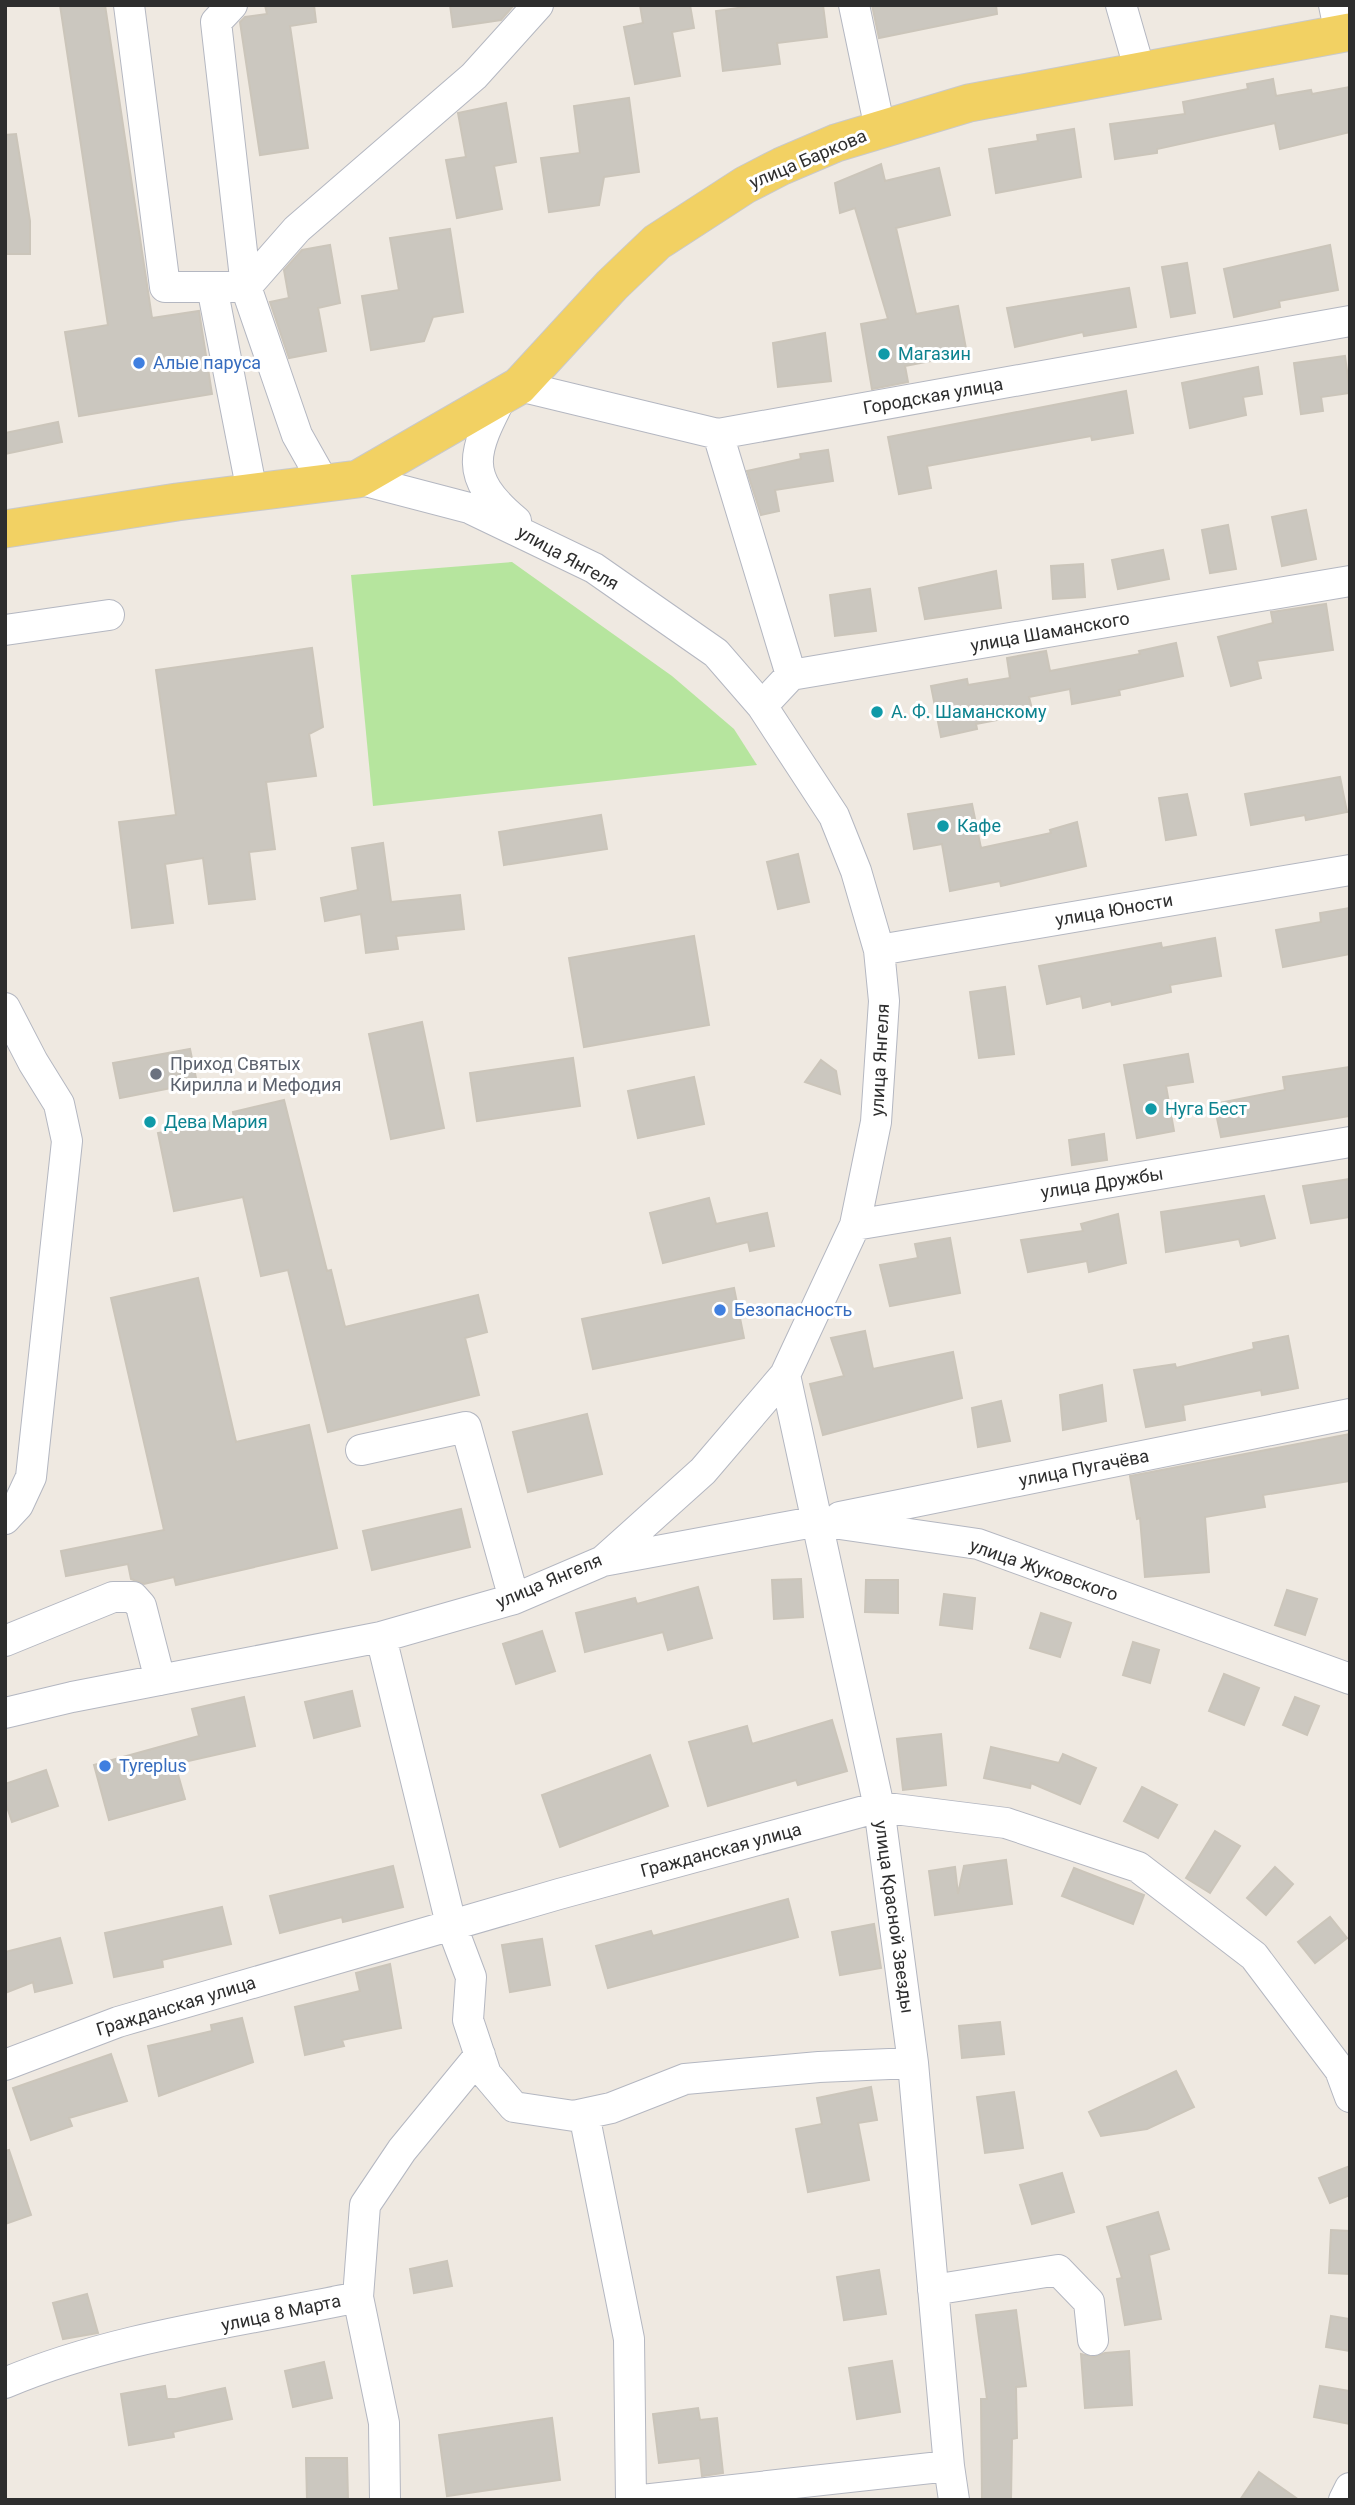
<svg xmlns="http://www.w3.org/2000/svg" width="1355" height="2505" font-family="Roboto,sans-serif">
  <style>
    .green { fill: #b6e59e }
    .building { fill: #cbc7bf; stroke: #cbc5ba; stroke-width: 2 }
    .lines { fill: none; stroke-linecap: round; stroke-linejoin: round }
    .minor-casing { stroke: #b4b7c1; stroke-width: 32 }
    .major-casing { stroke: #c9c9c9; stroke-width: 39 }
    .minor { stroke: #fff; stroke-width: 30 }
    .major { stroke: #f2d163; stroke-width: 37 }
    .culture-dot { fill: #0f9aa8; stroke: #fff; stroke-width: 2.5 }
    .shop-dot { fill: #3f7fe0; stroke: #fff; stroke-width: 2.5 }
    .worship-dot { fill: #6b7280; stroke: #fff; stroke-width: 2.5 }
    .labels { text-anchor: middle; stroke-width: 6; stroke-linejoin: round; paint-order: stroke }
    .street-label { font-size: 18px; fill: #2e2e2e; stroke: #fff }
    .culture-label { font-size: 18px; fill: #0d838f; stroke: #fff; text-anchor: start }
    .shop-label { font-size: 18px; fill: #366cbe; stroke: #fff; text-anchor: start }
    .worship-label { font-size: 18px; fill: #5b616d; stroke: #fff; text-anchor: start }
  </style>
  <rect width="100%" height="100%" fill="#efe9e1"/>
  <!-- green -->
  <path class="green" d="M512 562 672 676 734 729 757 765 373 806 351 575Z"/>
  <!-- building -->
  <path class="building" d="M60 5H105L152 318 199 311 212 394 79 416 65 332 108 325Z
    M265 5H314L316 22 290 26 308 148 260 155 240 22 245 17 267 14Z
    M450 5H514L501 20 453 27Z
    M640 5H690L694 28 672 32 680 76 635 84 624 27 643 23Z
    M759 5H823L827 37 777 43 780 64 723 71 716 11Z
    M872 5H996L997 14 879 38Z
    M1273 79 1276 96 1311 90 1312 94 1350 87V132L1280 149 1275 123 1157 149V153L1115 159 1110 124 1185 114 1183 102 1248 89 1247 84Z
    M629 98 639 172 604 177 599 205 549 212 541 158 580 153 574 106Z
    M506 103 516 162 494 166 502 209 457 218 446 160 466 157 458 113Z
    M1074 129 1081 177 996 193 989 149 1038 141 1037 135Z
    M16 134 30 221V254H5V135Z
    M881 164 885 181 939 168 950 215 896 228 916 314 958 306 967 354 905 366 908 382 872 389 861 324 888 319 855 208 840 213 835 183Z
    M450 229 463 312 433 317 424 341 371 350 362 296 399 290 390 238Z
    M330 245 340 303 318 308 326 351 289 358 270 302 289 298 284 270 302 250Z
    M1330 245 1338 290 1279 301 1280 307 1234 317 1224 269Z
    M1187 263 1195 313 1171 317 1162 267Z
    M1129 288 1136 327 1084 336 1083 332 1015 347 1007 308Z
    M825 333 831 381 778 387 773 343Z
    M1345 356 1350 393 1321 397 1323 411 1301 414 1294 363Z
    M1258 367 1262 394 1243 397 1246 415 1190 428 1182 383Z
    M1126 391 1133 433 1092 440 1091 436 927 466 931 488 899 494 888 437Z
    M58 422 62 442 5 454V433Z
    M828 450 833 481 775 490 779 511 761 515 747 471 801 459 800 454Z
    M1306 510 1316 559 1282 566 1272 517Z
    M1228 525 1236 569 1210 573 1202 530Z
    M1163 550 1169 579 1118 589 1112 560Z
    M1083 564 1085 597 1053 599 1051 566Z
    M996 571 1001 608 925 619 919 588Z
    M870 589 876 631 835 636 830 595Z
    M1326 604 1333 650 1257 661 1261 678 1231 686 1218 637 1273 623 1271 612Z
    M1176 643 1183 676 1119 690 1120 695 1072 704 1070 689 1029 697 1033 713 976 724 977 729 941 737 931 686 967 679 968 685 1010 678 1007 658 1046 651 1050 671 1140 654 1139 651Z
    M312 648 323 727 309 734 316 776 266 782 275 849 249 852 255 899 209 904 203 858 165 864 173 923 132 928 119 822 176 815 156 670Z
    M1340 777 1347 812 1306 820 1305 815 1251 825 1245 794Z
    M1187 794 1196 835 1166 840 1159 798Z
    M972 804 981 848 1051 833 1050 830 1077 822 1086 866 1001 886 1000 881 950 891 942 844 914 849 908 814Z
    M601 815 607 849 504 865 499 832Z
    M383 843 391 902 460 895 464 929 396 936 398 949 366 953 361 914 325 921 321 898 358 890 352 848Z
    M798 854 809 902 778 909 767 862Z
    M1350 908V954L1283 967 1276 930 1321 922 1320 913Z
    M694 936 709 1025 584 1047 569 958Z
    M1215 938 1221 976 1170 985 1171 992 1112 1005 1111 1001 1083 1008 1081 996 1047 1004 1039 966 1161 943 1162 948Z
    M1005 987 1014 1054 979 1058 970 992Z
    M422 1022 444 1128 391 1139 369 1034Z
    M190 1049 197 1083 120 1098 113 1063Z
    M1188 1054 1193 1082 1166 1086 1174 1131 1137 1138 1124 1065Z
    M573 1058 580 1106 477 1121 470 1073Z
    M821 1060 836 1071 840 1094 805 1082Z
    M1350 1067V1116L1221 1137 1214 1104 1285 1090 1283 1077Z
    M694 1077 704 1124 638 1138 628 1091Z
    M284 1100 327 1271 331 1270 345 1327 478 1295 487 1332 465 1338 479 1395 328 1432 288 1270 261 1276 243 1197 174 1211 158 1133 234 1118 233 1112Z
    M1104 1134 1107 1160 1072 1165 1069 1140Z
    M1350 1179V1217L1311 1223 1303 1186Z
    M1264 1196 1275 1238 1241 1246 1239 1239 1166 1252 1161 1212Z
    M709 1198 716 1224 767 1213 774 1246 750 1251 748 1242 663 1263 650 1213Z
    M1118 1214 1126 1263 1089 1272 1087 1261 1028 1272 1021 1240 1083 1231 1081 1224Z
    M950 1238 960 1293 890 1306 880 1265 918 1258 915 1244Z
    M198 1278 236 1442 309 1425 337 1548 176 1585 174 1577 144 1584 131 1579 128 1564 66 1576 61 1551 164 1530 111 1298Z
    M734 1288 744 1338 593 1369 582 1319Z
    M865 1331 873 1369 953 1352 962 1398 823 1435 810 1384 844 1376 831 1338Z
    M1288 1336 1298 1388 1262 1395 1261 1390 1183 1405 1185 1420 1146 1427 1134 1370 1175 1364 1176 1368 1254 1349 1253 1343Z
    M1102 1385 1106 1421 1063 1430 1060 1395Z
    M1001 1401 1010 1441 978 1447 972 1408Z
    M587 1414 602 1474 528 1492 513 1432Z
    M1350 1434V1481L1263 1495 1265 1507 1205 1517 1209 1572 1145 1577 1140 1518 1137 1519 1130 1476Z
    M461 1509 470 1547 372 1570 363 1531Z
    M801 1579 803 1617 774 1619 772 1580Z
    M866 1580H898V1613L865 1612Z
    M698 1587 712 1638 668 1650 663 1632 585 1652 576 1613 635 1598 637 1604Z
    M1287 1590 1317 1599 1305 1635 1275 1625Z
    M944 1594 975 1598 972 1629 940 1625Z
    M1041 1613 1071 1623 1060 1657 1030 1648Z
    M542 1631 555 1671 516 1684 503 1644Z
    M1133 1642 1159 1650 1150 1683 1123 1675Z
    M1224 1674 1259 1688 1244 1725 1209 1711Z
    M352 1691 360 1726 314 1738 305 1702Z
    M244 1697 255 1746 175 1764 185 1799 109 1820 94 1765 199 1736 192 1709Z
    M1295 1697 1319 1706 1307 1735 1283 1725Z
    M832 1720 847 1771 798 1785 796 1780 708 1806 689 1742 747 1726 752 1744Z
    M941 1734 946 1785 903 1790 897 1739Z
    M991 1747 1059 1763 1063 1754 1096 1768 1080 1804 1031 1783 1030 1788 984 1778Z
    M650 1755 668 1806 560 1847 542 1795Z
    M46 1770 58 1806 12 1822 5 1801V1784Z
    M1142 1787 1177 1805 1158 1838 1124 1821Z
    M1215 1831 1240 1846 1210 1893 1186 1878Z
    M1006 1860 1012 1904 935 1915 929 1871 955 1867 958 1894 964 1866Z
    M393 1866 403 1907 343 1922 342 1917 280 1933 270 1896Z
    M1275 1867 1293 1884 1266 1915 1247 1898Z
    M1074 1868 1144 1895 1133 1924 1062 1896Z
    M788 1899 798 1937 608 1988 596 1946 651 1931 653 1936Z
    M222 1907 231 1944 162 1960 163 1967 114 1977 105 1933Z
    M1330 1917 1347 1938 1315 1963 1298 1942Z
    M874 1924 881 1968 840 1975 832 1932Z
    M60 1938 72 1983 35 1992 33 1982 5 1993V1952Z
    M542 1939 550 1985 510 1992 502 1945Z
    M390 1964 401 2028 342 2040 344 2046 305 2055 295 2007 360 1991 356 1973Z
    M242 2018 253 2062 159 2096 148 2046 212 2031 211 2025Z
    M1000 2022 1004 2054 962 2058 959 2026Z
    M111 2054 127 2101 69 2118 72 2126 31 2140 13 2088Z
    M1176 2071 1194 2107 1147 2129 1101 2136 1089 2112Z
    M871 2087 877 2120 858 2123 869 2180 808 2192 796 2129 822 2124 817 2098Z
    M1014 2092 1023 2148 985 2153 977 2097Z
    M9 2150 31 2215 5 2224V2151Z
    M1350 2166V2195L1330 2203 1319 2178Z
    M1062 2173 1074 2212 1032 2224 1020 2185Z
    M1158 2212 1169 2249 1149 2255 1161 2319 1125 2325 1117 2279 1122 2278 1107 2227Z
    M1331 2230 1350 2231V2274L1329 2273Z
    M447 2261 452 2286 414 2293 410 2269Z
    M879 2270 886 2314 844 2320 837 2277Z
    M87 2294 98 2333 63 2339 53 2303Z
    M1016 2310 1026 2386 1016 2387 1017 2438 1012 2439 1011 2500H982L981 2399H987L976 2315Z
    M1331 2316 1350 2319V2351L1326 2347Z
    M1129 2351 1132 2405 1085 2408 1081 2354 1094 2357 1105 2353Z
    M892 2361 900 2412 857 2419 849 2368Z
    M324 2362 332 2398 293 2407 285 2371Z
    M165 2386 167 2399H176L225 2388 232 2419 173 2432 174 2437 129 2445 121 2394Z
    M1320 2386 1350 2391V2424L1314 2417Z
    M698 2408 700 2420 717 2418 723 2473 702 2476 700 2458 659 2463 653 2414Z
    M552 2418 560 2480 447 2496 439 2435Z
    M306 2458H347L348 2500H307Z
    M1259 2472 1299 2500H1240Z"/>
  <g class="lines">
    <!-- minor casing -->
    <g class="minor-casing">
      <path id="minor" d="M129 5 165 287H246L297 435 324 483
        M232 5 216 22 246 287
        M854 5 880 129
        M1121 5 1140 71
        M1334 5 1340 34
        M212 287 252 492
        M246 287 297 229 474 76 538 5
        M519 386 718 434 1350 321
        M502 396C473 452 462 476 516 521
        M718 434 791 675
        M5 630 109 615
        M762 706 791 675 1350 581
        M879 950 1350 870
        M5 1008 33 1062 59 1104 67 1141 31 1477 18 1505 5 1519
        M855 1225 1350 1142
        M785 1375 879 1807 913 2063 949 2466
        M361 1450 466 1427 514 1599
        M840 1517 1350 1414
        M603 1561 819 1521 978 1544 1350 1679
        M381 1637 451 1924 471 1977 468 2020 486 2074 514 2107 574 2116 611 2108 685 2079 819 2067 913 2063
        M5 1641 113 1597H133L141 1606 160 1680
        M5 1713 72 1697 381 1637 514 1599 603 1561 703 1471 785 1375 855 1225 876 1122 884 1001 879 950 856 871 834 816 762 706 716 653 594 568 469 508 358 479
        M5 2065 118 2022 559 1894 879 1807 1006 1823 1138 1867 1254 1956 1340 2070 1350 2097
        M584 2114 629 2339 631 2500
        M933 2290 1058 2270 1089 2302 1093 2340
        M358 2297 365 2205 402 2150 480 2055
        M5 2383C116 2336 240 2322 358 2297L384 2423 385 2500
        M642 2500 949 2466 954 2500
        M1344 2500 1350 2488"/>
    </g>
    <!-- major casing -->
    <g class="major-casing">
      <path id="major" d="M5 529 177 502 358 479 519 386 612 285 657 242 745 185 782 166 836 143 969 103 1350 32"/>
    </g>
    <!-- minor -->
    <use href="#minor" class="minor"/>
    <!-- major -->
    <use href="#major" class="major"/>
  </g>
  <!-- markers -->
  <g class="culture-dot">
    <circle cx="884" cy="354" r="7"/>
    <circle cx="877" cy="712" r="7"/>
    <circle cx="943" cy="826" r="7"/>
    <circle cx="1151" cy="1109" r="7"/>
    <circle cx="150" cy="1122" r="7"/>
  </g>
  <g class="shop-dot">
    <circle cx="139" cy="363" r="7"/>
    <circle cx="720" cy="1310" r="7"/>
    <circle cx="105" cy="1766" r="7"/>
  </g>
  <circle class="worship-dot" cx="156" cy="1074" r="7"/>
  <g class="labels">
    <!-- street labels -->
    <g class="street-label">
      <text transform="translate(808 159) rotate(-23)" y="6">улица Баркова</text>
      <text transform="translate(933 396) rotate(-10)" y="6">Городская улица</text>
      <text transform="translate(568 558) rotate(29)" y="6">улица Янгеля</text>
      <text transform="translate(1050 632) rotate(-10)" y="6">улица Шаманского</text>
      <text transform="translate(1114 910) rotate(-10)" y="6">улица Юности</text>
      <text transform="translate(880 1060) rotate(-87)" y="6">улица Янгеля</text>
      <text transform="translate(1102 1183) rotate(-9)" y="6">улица Дружбы</text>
      <text transform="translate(1084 1468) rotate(-11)" y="6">улица Пугачёва</text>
      <text transform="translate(1044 1570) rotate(19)" y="6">улица Жуковского</text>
      <text transform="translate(549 1581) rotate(-23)" y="6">улица Янгеля</text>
      <text transform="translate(721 1850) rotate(-15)" y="6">Гражданская улица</text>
      <text transform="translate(894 1917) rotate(82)" y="6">улица Красной Звезды</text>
      <text transform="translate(176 2006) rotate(-17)" y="6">Гражданская улица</text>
      <text transform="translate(281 2313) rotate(-12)" y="6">улица 8 Марта</text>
    </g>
    <!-- culture labels -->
    <g class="culture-label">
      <text x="898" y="360">Магазин</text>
      <text x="891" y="718">А. Ф. Шаманскому</text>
      <text x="957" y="832">Кафе</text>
      <text x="1165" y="1115">Нуга Бест</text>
      <text x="164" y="1128">Дева Мария</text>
    </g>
    <!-- shop labels -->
    <g class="shop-label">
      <text x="153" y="369">Алые паруса</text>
      <text x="734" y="1316">Безопасность</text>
      <text x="119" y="1772">Tyreplus</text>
    </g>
    <!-- worship labels -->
    <g class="worship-label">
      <text x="170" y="1070">Приход Святых<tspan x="170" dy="21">Кирилла и Мефодия</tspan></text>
    </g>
  </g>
  <!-- border -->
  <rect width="1355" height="2505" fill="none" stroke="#2e2e2e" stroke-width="14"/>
</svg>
